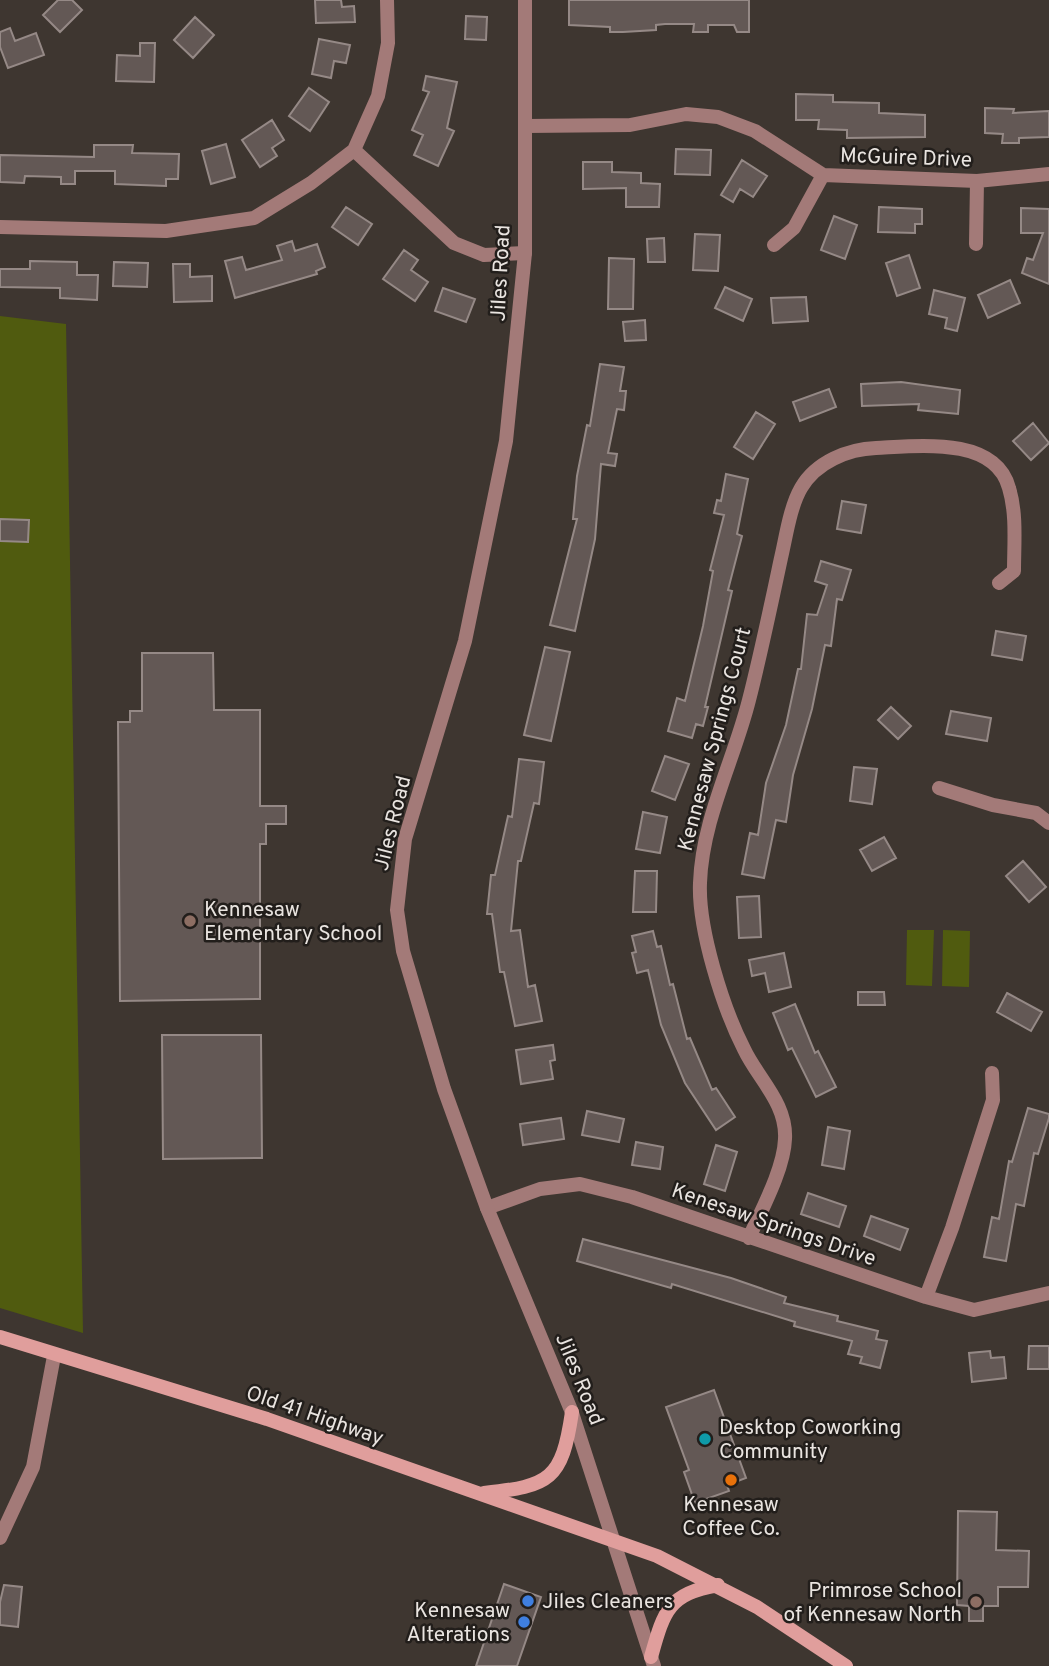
<svg xmlns="http://www.w3.org/2000/svg" width="1049" height="1666" font-family="Overpass,sans-serif">
  <style>
    .green { fill: #505b0f }
    .building { fill: #635855; stroke: #958986; stroke-width: 2 }
    .lines { fill: none; stroke-linecap: round; stroke-linejoin: round }
    .minor { stroke: #a37a78; stroke-width: 14 }
    .tertiary { stroke: #a37a78; stroke-width: 14 }
    .secondary { stroke: #e09e9c; stroke-width: 14 }
    .education-dot { fill: #8d6e63; stroke: #221e1b; stroke-width: 2.5 }
    .culture-dot { fill: #0f9aa8; stroke: #221e1b; stroke-width: 2.5 }
    .food-dot { fill: #e8710a; stroke: #221e1b; stroke-width: 2.5 }
    .shop-dot { fill: #3f7fe0; stroke: #221e1b; stroke-width: 2.5 }
    .labels { text-anchor: middle; stroke-width: 5; stroke-linejoin: round; paint-order: stroke }
    .street-label { font-size: 21px; fill: #e9e4e0; stroke: #221e1b }
    .poi-label { font-size: 21px; fill: #e9e4e0; stroke: #221e1b; text-anchor: start }
  </style>
  <rect width="100%" height="100%" fill="#3e3630"/>
  <!-- green -->
  <path class="green" d="M0 316 66 324 83 1333 0 1308Z
    M907 930H934L932 986 906 985Z
    M943 930 970 931 969 987 942 986Z"/>
  <!-- building -->
  <path class="building" d="M58 0H72L82 10 60 32 43 15Z
    M315 0H341L342 7 354 6 355 22 316 23Z
    M569 0H749V32H737L734 25H708V32H693L694 24H665L656 25V30L623 32H610V27L569 25Z
    M466 16 487 17 486 40 465 39Z
    M195 17 214 35 193 58 174 40Z
    M10 28 15 41 36 33 44 55 8 68 0 47V32Z
    M319 39 350 45 346 63 334 61 331 78 312 74Z
    M140 43H155L154 82 116 81 117 55 140 56Z
    M426 76 457 82 447 128 454 131 438 166 414 155 423 135 412 130 429 92 423 90Z
    M309 88 329 102 310 131 289 116Z
    M796 94 833 95V102L879 103V113L925 115V137L847 138V130L818 129 819 120H796Z
    M985 108 1014 109 1013 113 1049 111V137L1019 138V143H1002L1003 134 985 133Z
    M272 120 284 140 272 148 277 156 260 167 242 140Z
    M226 144 235 177 211 184 202 151Z
    M94 145H133L132 153 179 154 178 179H166V186L115 184V171H75V184H61V177L25 176 24 183 0 182V155L94 157Z
    M676 149 711 150 710 175 675 174Z
    M742 160 767 176 753 197 740 189 733 202 721 195Z
    M583 162H612V172L641 173V183L660 184 659 207H626V188L583 189Z
    M346 207 372 224 358 245 332 227Z
    M879 207 922 209V224H915V233L878 232Z
    M1021 208 1049 209V284L1022 273 1027 258 1033 260 1043 233H1021Z
    M834 216 857 225 845 259 821 250Z
    M695 234 720 235 718 271 693 270Z
    M664 238 665 262H648L647 239Z
    M292 241 295 251 317 244 325 267 316 271 317 274 235 298 225 261 242 257 246 270 282 260 277 246Z
    M404 250 418 260 411 270 428 282 415 301 383 279Z
    M909 255 920 288 897 296 886 263Z
    M609 258 634 259 633 309H608Z
    M30 261 77 262V275H98L97 300 60 298V288L0 287V269H30Z
    M114 262 148 263 147 287 113 286Z
    M173 264H190V277L212 276V301L174 302Z
    M1010 280 1020 303 988 318 978 295Z
    M725 287 752 299 743 321 715 308Z
    M443 288 475 299 466 322 435 311Z
    M934 290 965 298 957 331 945 328 947 318 929 314Z
    M806 297 808 321 773 323 771 298Z
    M645 320 646 340 625 341 623 322Z
    M600 364 624 367 620 391H626L624 410 617 409 608 453 617 454 615 466 601 464 595 539 575 631 550 625 577 519H573L577 476 587 425 590 426Z
    M901 382 960 390 958 414 918 410 919 404 862 406 861 384Z
    M829 389 836 407 800 421 793 402Z
    M756 412 775 424 753 459 734 447Z
    M1033 423 1049 443 1031 460 1013 441Z
    M726 474 748 479 737 534 742 536 728 590 732 591 705 707H708L703 726 696 724 692 738 668 731 677 698 685 701 703 626 713 571 710 570 724 515 714 513 717 500 721 501Z
    M842 501 866 505 861 533 837 529Z
    M0 519 29 520 28 542 0 541Z
    M821 561 851 570 842 600 837 599 831 646 825 645 812 709 793 775 786 822 776 820 764 878 742 874 750 833 758 835 766 783 786 725 798 669H801L807 614 817 615 827 585 815 581Z
    M996 631 1026 636 1022 660 992 655Z
    M545 647 570 652 551 741 524 735Z
    M142 653H213L214 710H260V806H286V824H266V844H260V999L120 1001 118 722H130V711H142Z
    M891 707 911 726 898 739 878 720Z
    M951 711 991 718 987 741 946 734Z
    M665 756 689 764 675 800 652 791Z
    M519 759 544 762 539 804 534 803 521 861H518L511 931 520 930 528 987 535 985 542 1021 515 1026 504 972H500L492 914H487L491 875H495L508 816 512 817Z
    M854 767 877 769 872 804 850 801Z
    M643 812 667 817 660 853 636 849Z
    M884 837 896 858 872 871 860 850Z
    M1023 861 1046 887 1029 902 1006 876Z
    M635 871H657L656 912H633Z
    M759 896 761 937 739 938 737 897Z
    M653 931 657 947 661 946 670 985 673 984 687 1039 690 1038 712 1090 716 1088 735 1117 716 1130 685 1083 661 1025 648 970 637 973 632 953 636 952 632 936Z
    M784 953 791 987 769 992 765 973 752 976 749 960Z
    M858 992H884L885 1005H858Z
    M1007 993 1042 1012 1031 1031 997 1012Z
    M795 1004 815 1053 818 1051 836 1087 816 1097 792 1048 788 1050 773 1013Z
    M162 1035H261L262 1158 163 1159Z
    M553 1045 555 1060 550 1061 553 1079 521 1084 516 1050Z
    M1028 1108 1049 1114V1118L1038 1154 1034 1153 1024 1206 1016 1204 1006 1261 984 1257 992 1217 999 1219 1009 1161 1012 1162Z
    M587 1111 624 1119 619 1142 582 1135Z
    M561 1118 564 1139 523 1145 520 1124Z
    M828 1127 850 1131 844 1169 822 1165Z
    M636 1142 663 1147 660 1169 632 1165Z
    M716 1145 737 1152 725 1191 704 1184Z
    M808 1193 846 1206 839 1227 801 1214Z
    M871 1216 908 1229 900 1250 864 1236Z
    M583 1239 731 1278 786 1297 784 1303 838 1316 837 1321 878 1331 876 1339 887 1341 880 1368 860 1363 862 1357 848 1354 852 1341 794 1326 795 1322 672 1284 671 1288 577 1261Z
    M1029 1346H1049V1369H1028Z
    M990 1351 991 1358 1004 1357 1006 1378 972 1382 969 1353Z
    M714 1390 746 1478 727 1485 729 1491 695 1503 684 1472 689 1470 666 1407Z
    M958 1511 997 1512 996 1550 1029 1551 1028 1587H998V1606H983V1621H969V1606L957 1605Z
    M504 1584 541 1597 517 1666H476Z
    M4 1585 22 1587 18 1627 0 1625V1602Z"/>
  <g class="lines">
    <!-- minor -->
    <path class="minor" d="M526 126 630 125 686 114 718 117 755 131 823 175 977 181 1049 174
      M354 150 454 243 484 255 525 253
      M0 227 166 231 254 218 311 183 354 150 378 96 388 43 387 0
      M976 244 977 181
      M774 245 794 228 823 175
      M939 788 993 805 1036 813 1049 823
      M487 1208 540 1189 580 1184 632 1197 926 1297 974 1310 1049 1293
      M749 1238C761 1211 784 1169 785 1139 787 1103 758 1079 744 1049 723 1008 698 929 700 883 702 820 734 760 749 700 761 653 771 605 781 558 786 537 790 507 801 488 816 462 848 449 876 448 918 446 995 436 1009 488 1017 514 1014 544 1014 571L999 583
      M926 1297 952 1228 993 1100 992 1073
      M0 1538 33 1467 54 1356"/>
    <!-- tertiary -->
    <path class="tertiary" d="M525 0V253L506 441 465 641 405 839 397 910 403 951 444 1089 487 1208 571 1410 654 1666"/>
    <!-- secondary -->
    <path class="secondary" d="M0 1337 267 1419 657 1556 757 1607 846 1666
      M484 1493C550 1486 562 1480 572 1412
      M651 1657C664 1611 668 1594 718 1585"/>
  </g>
  <!-- markers -->
  <g class="education-dot">
    <circle cx="190" cy="921" r="7"/>
    <circle cx="976" cy="1602" r="7"/>
  </g>
  <circle class="culture-dot" cx="705" cy="1439" r="7"/>
  <circle class="food-dot" cx="731" cy="1480" r="7"/>
  <g class="shop-dot">
    <circle cx="528" cy="1601" r="7"/>
    <circle cx="524" cy="1622" r="7"/>
  </g>
  <g class="labels">
    <!-- street labels -->
    <g class="street-label">
      <text transform="translate(906 157) rotate(2)" y="7">McGuire Drive</text>
      <text transform="translate(500 273) rotate(-87)" y="7">Jiles Road</text>
      <text transform="translate(714 739) rotate(-75)" y="7">Kennesaw Springs Court</text>
      <text transform="translate(392 823) rotate(-76)" y="7">Jiles Road</text>
      <text transform="translate(774 1224) rotate(19)" y="7">Kenesaw Springs Drive</text>
      <text transform="translate(580 1379) rotate(68)" y="7">Jiles Road</text>
      <text transform="translate(315 1415) rotate(19)" y="7">Old 41 Highway</text>
    </g>
    <!-- poi labels -->
    <g class="poi-label">
      <text x="204" y="916">Kennesaw<tspan x="204" dy="24">Elementary School</tspan></text>
      <text x="719" y="1434">Desktop Coworking<tspan x="719" dy="24">Community</tspan></text>
      <text x="731" y="1511" text-anchor="middle">Kennesaw<tspan x="731" dy="24">Coffee Co.</tspan></text>
      <text x="962" y="1597" text-anchor="end">Primrose School<tspan x="962" dy="24">of Kennesaw North</tspan></text>
      <text x="542" y="1608">Jiles Cleaners</text>
      <text x="510" y="1617" text-anchor="end">Kennesaw<tspan x="510" dy="24">Alterations</tspan></text>
    </g>
  </g>
</svg>
